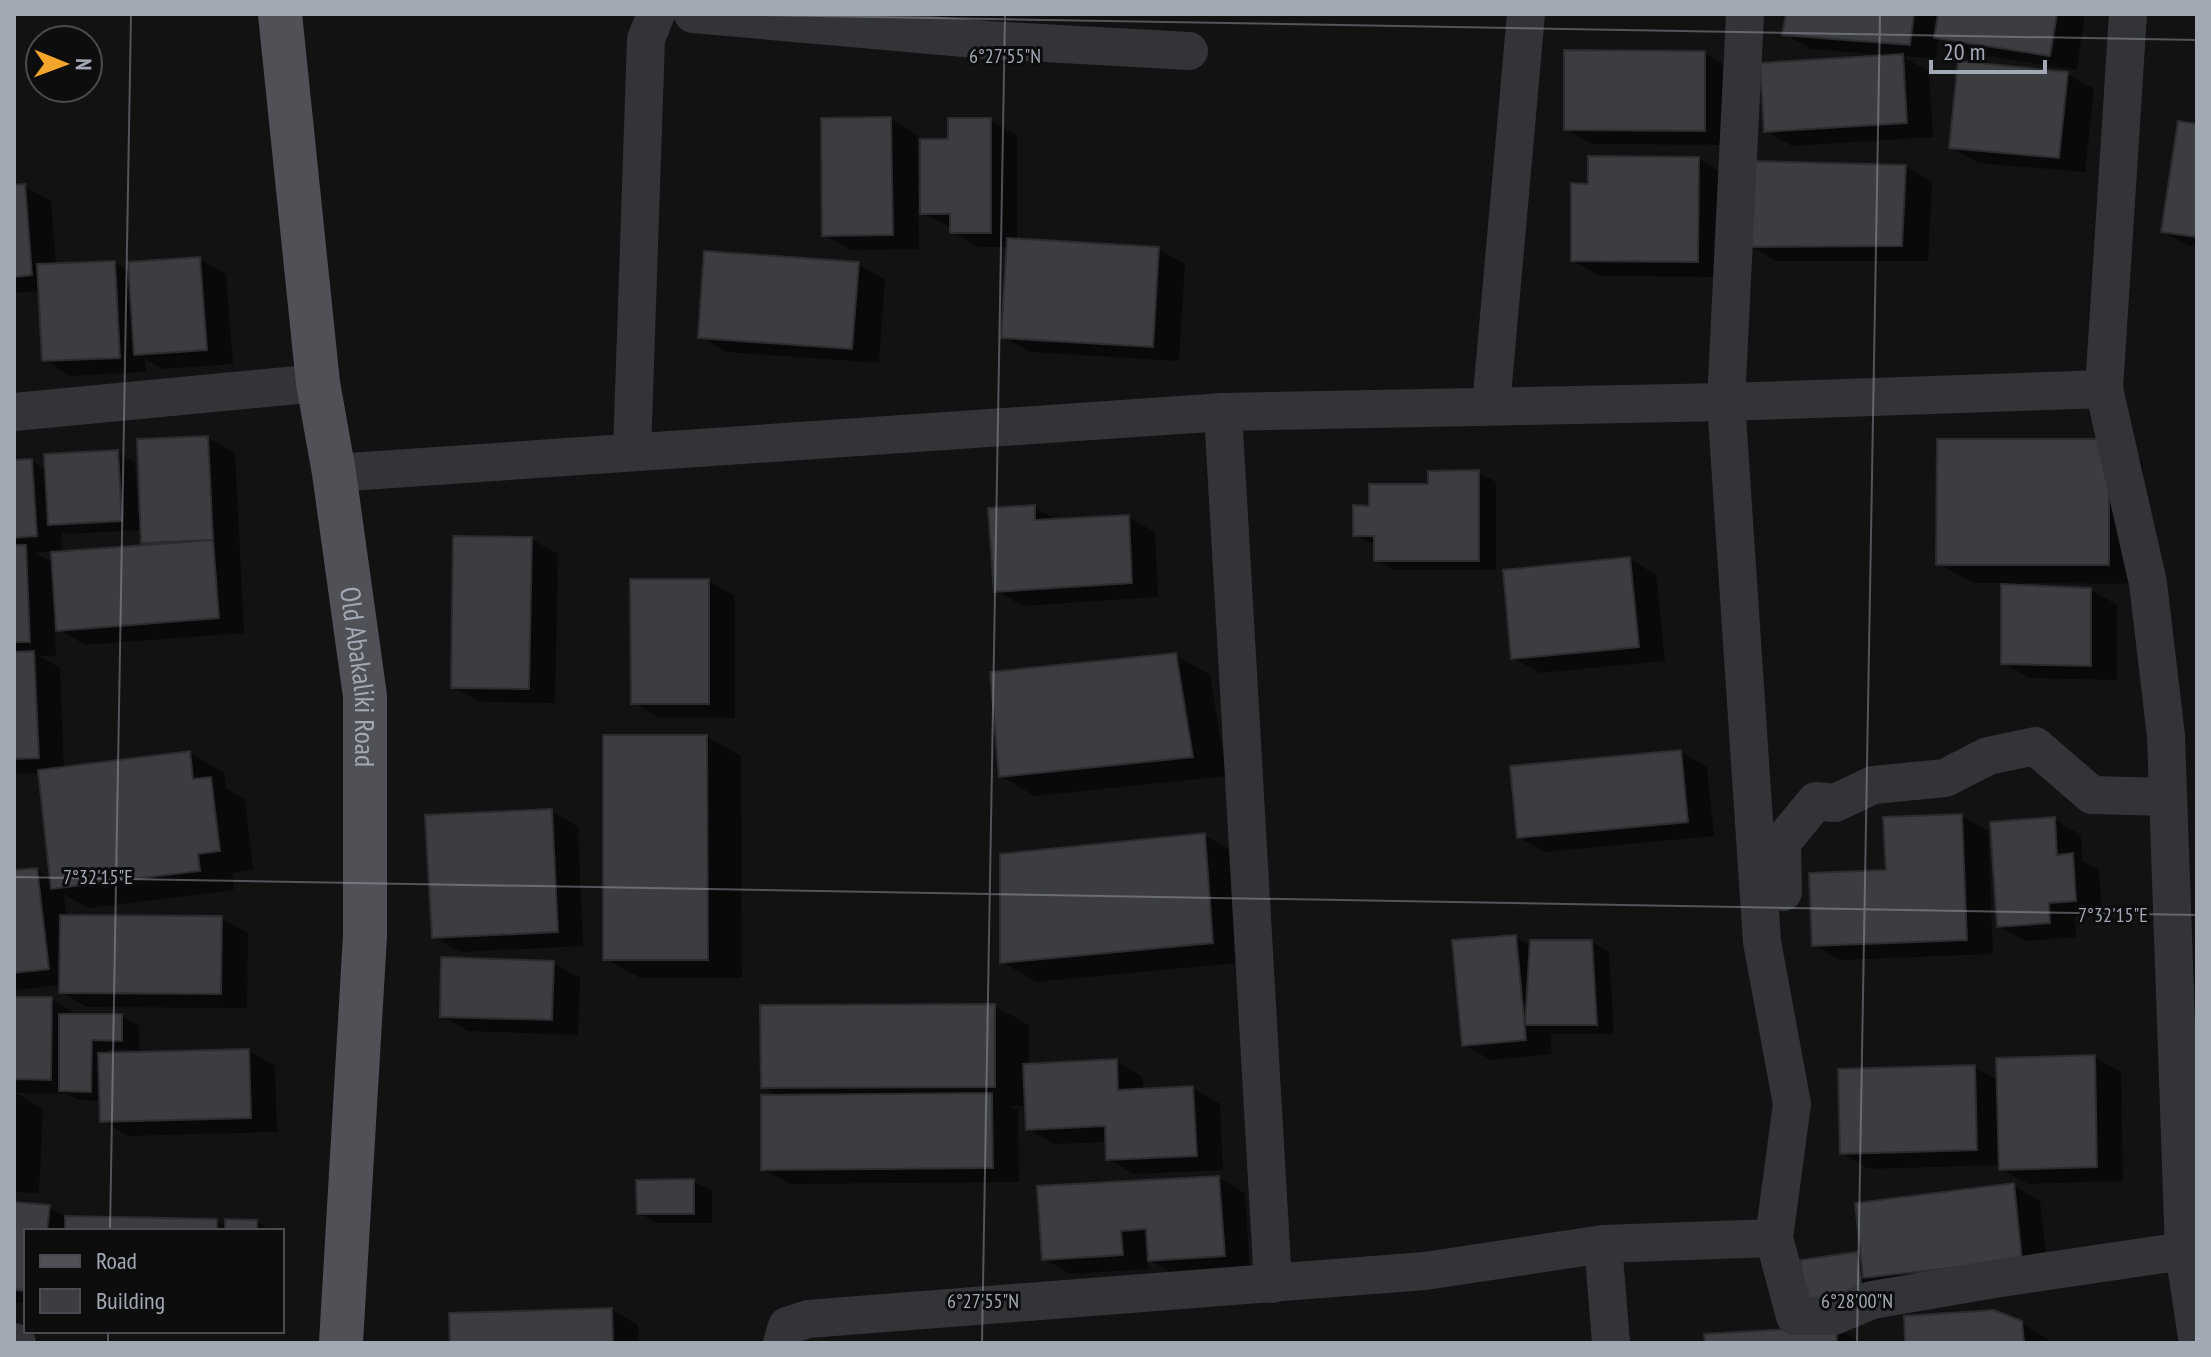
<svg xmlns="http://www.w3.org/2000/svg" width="2211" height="1357" font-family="'PT Sans Narrow',sans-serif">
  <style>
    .shadow { fill: #0007; fill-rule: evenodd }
    .building { fill: #3c3d40; stroke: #2c2c2f; stroke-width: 2 }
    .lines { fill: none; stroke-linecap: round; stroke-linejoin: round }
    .minor { stroke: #333438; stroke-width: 38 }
    .major { stroke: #4f5157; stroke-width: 44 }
    .ticks { fill: none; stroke: #a3a9b4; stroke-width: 2; stroke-opacity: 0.45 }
    .labels { text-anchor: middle; stroke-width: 6; stroke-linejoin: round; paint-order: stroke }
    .street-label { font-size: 28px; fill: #a3a9b4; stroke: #0d0d0e }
    .ticks-label { font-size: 20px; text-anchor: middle; fill: #a3a9b4; stroke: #0d0d0e; stroke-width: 6; stroke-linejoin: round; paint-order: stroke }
  </style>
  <rect width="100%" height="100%" fill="#121213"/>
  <!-- shadow -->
  <path class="shadow" d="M1788 14H2085L2077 70 1963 52 1939 38 1936 59 1903 56 1929 72 1933 137 1792 146 1766 131 1883 58V55L1811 49 1785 34Z
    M1704 53 1731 68V145L1592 144 1566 129Z
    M2067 74 2094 89 2085 172 1978 163 1951 147Z
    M891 119 917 135 919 249 851 250 824 235Z
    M991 120 1017 136V240L1158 249 1185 264 1179 361 1030 352 1003 337 1009 247H979L952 232V228L922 213 950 141Z
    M2197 126V247L2189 246 2163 231Z
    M1699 159 1725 175 1724 277 1599 276 1573 260 1590 186Z
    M1906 167 1932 182 1928 261H1776L1750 246Z
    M24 186 51 201 56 265 115 263 131 272 200 259 226 274 233 364 163 369 145 359 146 372 70 376 44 360 40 291 14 293V187Z
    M858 264 885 280 879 363 726 352 700 336Z
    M208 438 235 453 244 633 85 645 55 627 56 656H39L60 668 64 768 190 753 224 773 226 788 245 799 253 870 232 873 234 890 88 908 64 894 67 917 221 918 248 933 247 1008 87 1007 61 992V985L14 990V872L37 870 52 879 40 773 14 774V462L31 461 47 470 118 452 135 463 138 514H142ZM143 530V541L152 546 63 554 61 531 67 534ZM53 551 54 563 35 553Z
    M2109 441 2143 461V584L2025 583 2024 587 2091 590 2117 605V680L2030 678 2003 663V583H1973L1938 563Z
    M1478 472 1496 482V570H1394L1376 560V545L1355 535 1371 508Z
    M1034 507 1058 521 1128 517 1155 532 1158 597 1022 606 996 590Z
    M531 539 558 554 555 703 480 702 453 687Z
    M1630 559 1656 575 1665 661 1540 673 1513 658Z
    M709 581 735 596V718H659L633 702Z
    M1175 655 1210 675 1227 776 1035 796 1000 776Z
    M707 737 741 756 742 978H640L605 958Z
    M1681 752 1707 767 1714 836 1545 852 1518 837Z
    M551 811 578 827 583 946 460 952 433 936Z
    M1962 816 1988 831 1993 954 1840 960 1814 945 1888 872Z
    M2054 819 2081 835 2082 860 2099 870 2102 916 2075 917 2076 937 2025 941 1999 926Z
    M1204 835 1239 855 1247 962 1036 982 1002 962Z
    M1516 937 1532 946 1592 942 1609 952 1614 1034H1550L1552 1054 1491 1060 1464 1045Z
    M553 963 580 978 578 1035 468 1031 442 1016Z
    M14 999H51L78 1015 122 1016 139 1026V1050L109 1049V1055L249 1051 275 1066 277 1132 128 1136 102 1120 101 1101 78 1100 67 1094 16 1093 43 1109 39 1193 14 1192Z
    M994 1006 1029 1025V1066L1116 1061 1143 1077V1091L1193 1088 1220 1104 1223 1170 1134 1174 1108 1159 1107 1142 1054 1144 1028 1129 1027 1106H1011L1018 1110 1019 1182 790 1184 763 1169 779 1096 763 1087Z
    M2094 1057 2121 1072 2123 1181 2028 1184 2001 1169V1165L1869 1169 1842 1153 1974 1067 1999 1081Z
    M1219 1178 1245 1193 1250 1271 1177 1276 1148 1259V1269L1071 1274 1044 1259Z
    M694 1181 712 1191V1223H657L639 1213Z
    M2013 1185 2040 1201 2048 1274 1808 1302 1857 1254 1863 1257Z
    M14 1204 49 1207 68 1218 216 1221 227 1227 257 1222 272 1231H26V1303L14 1302Z
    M612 1310 638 1325 639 1343H452Z
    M2021 1323 2048 1339V1343H1907Z
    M1836 1328 1862 1343H1707Z"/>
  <!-- building -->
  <path class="building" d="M1786 14H1914L1910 45 1782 35Z
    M1938 14H2057L2050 56 1934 38Z
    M1564 50 1705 51V131L1564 130Z
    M1903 54 1907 123 1764 132 1760 63Z
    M1958 61 2068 72 2059 158 1949 148Z
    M891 117 893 235 822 236 821 118Z
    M948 118H991V233H950V214H920V139H948Z
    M2178 121 2197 124V237L2161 232Z
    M1588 156 1699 157 1698 262 1571 261V183L1588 184Z
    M1752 161 1906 165 1902 246 1748 247Z
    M25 184 32 275 14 277V185Z
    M1007 238 1159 247 1153 347 1001 338Z
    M704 251 859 262 852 349 698 338Z
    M200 257 207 350 134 355 128 262Z
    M115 261 120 358 42 361 37 264Z
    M208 436 213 540 141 543 137 439Z
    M1937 439H2109V565H1936Z
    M118 450 122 521 48 525 44 454Z
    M32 459 37 536 14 538V460Z
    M1479 470V561H1374V536H1353V505L1369 506V484H1428V471Z
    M1035 505V520L1129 515 1132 583 994 592 988 508Z
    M453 536 532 537 529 689 451 688Z
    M213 540 219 618 56 631 51 552Z
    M14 545H26L30 642H14Z
    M1630 557 1639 647 1511 659 1503 570Z
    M630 579H709V704H631Z
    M2001 584 2091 588V666L2001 664Z
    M34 651 39 758 14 759V652Z
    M1176 653 1193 757 999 777 990 672Z
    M603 735H707L708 960H603Z
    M1681 750 1688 822 1517 838 1510 766Z
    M190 751 193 779 211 777 220 851 198 854 200 871 51 889 38 770Z
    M552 809 558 932 432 938 425 815Z
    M1962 814 1967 940 1812 946 1809 873 1886 870 1883 817Z
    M2055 817 2057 855 2073 853 2076 901 2049 903 2050 923 1997 927 1990 822Z
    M1205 833 1213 943 1000 963V854Z
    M37 868 49 969 14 973V870Z
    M60 915 222 916 221 994 59 993Z
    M1516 935 1526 1040 1462 1046 1452 940Z
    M1530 940H1592L1597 1025H1525Z
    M441 957 554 961 552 1020 440 1017Z
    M14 997H52L51 1080 14 1079Z
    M995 1004V1087L761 1088 760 1005Z
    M59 1014H122V1041L92 1040 91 1092 59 1091Z
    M249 1049 251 1118 100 1122 98 1053Z
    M2095 1055 2097 1167 1999 1170 1996 1058Z
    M1117 1059 1118 1090 1193 1086 1197 1156 1106 1160 1105 1126 1026 1130 1023 1064Z
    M1975 1065 1977 1150 1840 1154 1838 1069Z
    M992 1093 993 1168 761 1170V1095Z
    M1219 1176 1225 1256 1148 1261 1146 1229 1121 1231 1123 1255 1042 1260 1037 1186Z
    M694 1179V1214H637L636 1180Z
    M2014 1183 2022 1260 1863 1278 1855 1203Z
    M14 1202 50 1205 47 1231H26V1291L14 1290Z
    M65 1216 217 1219V1231H65Z
    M225 1219 257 1220V1231H225Z
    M1857 1252 1863 1295 1806 1304 1800 1260Z
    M612 1308 613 1343H450L449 1313Z
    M1994 1310 2022 1321 2024 1343H1905L1904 1316Z
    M1836 1326 1837 1343H1705L1704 1334Z"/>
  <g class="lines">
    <!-- minor -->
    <path class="minor" d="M693 14 987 40 1189 51
      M1745 14 1726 402 1762 942 1792 1104 1774 1238
      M2128 14 2104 389 2148 583 2166 736 2184 1251 2197 1337
      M1491 406 1526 14
      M14 412 318 383
      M1223 412 1273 1284
      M632 452 646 39 656 14
      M334 473 1223 412 1726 402 2104 389
      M1783 892 1782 842 1816 801 1835 803 1873 785 1945 778 1988 756 2035 746 2092 795 2168 797
      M1603 1244 1611 1343
      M14 1342 17 1343
      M782 1343 787 1326 808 1319 1425 1271 1603 1244 1774 1238 1795 1316H1834L1872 1300 1994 1279 2197 1249"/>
    <!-- major -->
    <path class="major" id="s1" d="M280 14 318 383 334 473 365 696V936L341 1343"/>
  </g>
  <!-- ticks -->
  <path class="ticks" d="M708 14 2197 40M14 877 2197 915M110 1231 131 14M108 1343V1331M982 1343 1005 14M1857 1343 1880 14"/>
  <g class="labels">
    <!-- street labels -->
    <g class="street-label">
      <text dy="10" stroke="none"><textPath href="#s1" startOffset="668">Old Abakaliki Road</textPath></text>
    </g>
  </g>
  <g class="ticks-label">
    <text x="1005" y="63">6°27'55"N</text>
    <text x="98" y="884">7°32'15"E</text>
    <text x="2113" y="922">7°32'15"E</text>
    <text x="983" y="1308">6°27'55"N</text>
    <text x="1857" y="1308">6°28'00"N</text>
  </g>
  <!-- border -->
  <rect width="2211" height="1357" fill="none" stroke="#a3a9b4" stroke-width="32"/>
  <!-- legend -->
  <rect x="24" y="1229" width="260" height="104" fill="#0d0d0e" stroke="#494b50" stroke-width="2"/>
  <rect x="40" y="1255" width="40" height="12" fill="#4f5157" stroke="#494b50" stroke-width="2"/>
  <text x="96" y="1269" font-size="24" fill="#a3a9b4">Road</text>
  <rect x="40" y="1289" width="40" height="24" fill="#3c3d40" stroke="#494b50" stroke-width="2"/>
  <text x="96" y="1309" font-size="24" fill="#a3a9b4">Building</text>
  <!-- north arrow -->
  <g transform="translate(64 64) rotate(91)"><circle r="38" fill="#0d0d0e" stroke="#494b50" stroke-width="2"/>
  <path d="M0-6L14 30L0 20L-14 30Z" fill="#f3a42a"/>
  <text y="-12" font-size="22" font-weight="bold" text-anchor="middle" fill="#a3a9b4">N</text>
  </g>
  <!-- scale -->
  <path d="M1931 60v12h114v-12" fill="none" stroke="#a3a9b4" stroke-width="4"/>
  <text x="1943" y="60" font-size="24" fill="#a3a9b4" stroke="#0d0d0e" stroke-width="6" paint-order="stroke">20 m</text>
</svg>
